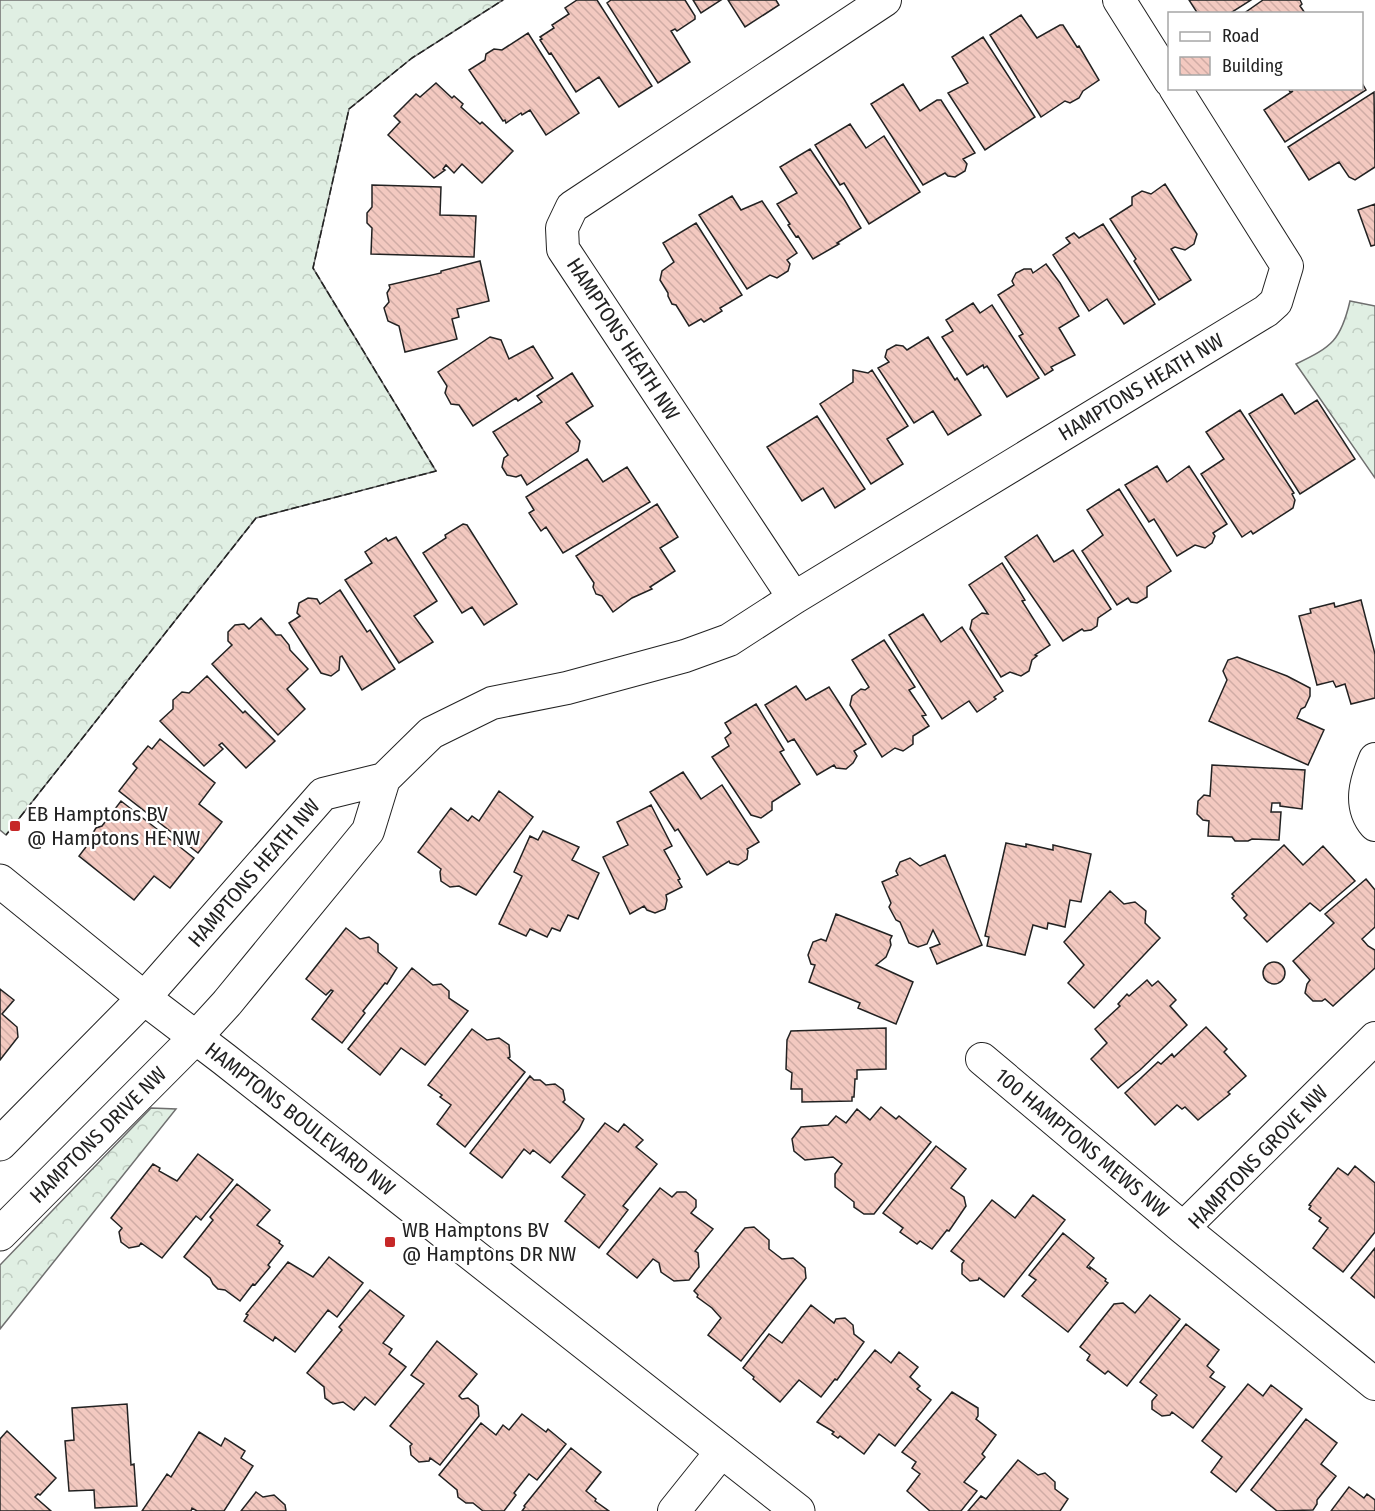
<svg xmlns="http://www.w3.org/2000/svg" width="1375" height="1511" font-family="'Fira Sans Condensed',sans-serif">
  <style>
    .forest { fill: url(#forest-crowns); stroke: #6f6f6f; stroke-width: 1.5 }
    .building { fill: url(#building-back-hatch); stroke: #222; stroke-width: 1.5 }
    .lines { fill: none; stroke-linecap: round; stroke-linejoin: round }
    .street-casing { stroke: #222; stroke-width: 34 }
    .secondary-casing { stroke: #222; stroke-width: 35 }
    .street { stroke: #fff; stroke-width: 32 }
    .secondary { stroke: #fff; stroke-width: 33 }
    .fence { stroke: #222; stroke-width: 1.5; stroke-dasharray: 8 3; stroke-linecap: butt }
    .poi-dot { fill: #c62828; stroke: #fff; stroke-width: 2 }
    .labels { text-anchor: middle; stroke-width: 4.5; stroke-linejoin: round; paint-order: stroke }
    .street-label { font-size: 21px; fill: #222; stroke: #fff }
    .poi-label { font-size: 21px; fill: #222; stroke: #fff; text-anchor: start }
  </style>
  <defs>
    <pattern id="forest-crowns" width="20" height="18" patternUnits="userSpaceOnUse" patternTransform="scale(1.5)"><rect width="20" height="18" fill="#e0efe3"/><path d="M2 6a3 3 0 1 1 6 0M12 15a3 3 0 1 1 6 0" fill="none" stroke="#c0cdc2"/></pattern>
    <pattern id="building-back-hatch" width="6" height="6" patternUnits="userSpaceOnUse" patternTransform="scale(1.5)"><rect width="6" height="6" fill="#f3c9c0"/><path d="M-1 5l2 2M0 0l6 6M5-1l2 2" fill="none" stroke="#d0aca5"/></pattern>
  </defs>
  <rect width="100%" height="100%" fill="#fff"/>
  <!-- forest -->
  <path class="forest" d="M0 0H503L412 58 349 109 313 268 436 471 256 518 6 835 0 830Z
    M1350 301 1375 306V478L1296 364C1332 347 1341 340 1350 301Z
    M151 1108 176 1109 0 1329V1265Z"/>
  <!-- building -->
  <path class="building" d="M577 0H597L652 86 619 107 599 77 576 92 551 53 549 54 540 40 542 39 540 37 554 28 552 25 569 14 565 8Z
    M611 0H685L695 16V19L677 31 675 29 671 31 690 62 658 83 607 3Z
    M693 0H721L701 13Z
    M728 0H776L779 5 745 27Z
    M1189 0H1251L1229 14H1198Z
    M1263 0H1300L1302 4 1300 6 1305 13 1243 14Z
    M1021 15 1037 38 1060 25H1063L1077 47 1079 46 1099 80 1083 91 1079 98 1070 103 1065 101 1041 117 990 35Z
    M528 33 579 113 546 135 530 110 522 115 521 113 506 123 505 120 503 121 469 70 485 60 486 54 494 49 502 50Z
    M983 37 1035 117 985 150 948 93 968 83 952 57Z
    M436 83 452 98 454 96 463 104 461 107 480 124 482 122 513 151 482 183 462 164 454 173 446 165 443 169 445 170 434 178 388 135 400 122 394 116 416 94 420 97Z
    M1362 83 1366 90 1285 142 1264 110 1293 91 1290 92 1288 88H1362Z
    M903 84 920 111 937 100H941L975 153 963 159 967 164 965 171 955 177 948 176 945 173 923 185 871 104Z
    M1374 92 1375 167 1355 180 1349 177 1339 162 1309 180 1288 147Z
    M850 124 866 148 884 136 920 192 869 224 844 183 840 185 815 145Z
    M810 149 844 199 861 228 837 243 839 244 813 259 798 236 796 237 788 225 790 224 777 204 797 193 780 167Z
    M1165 184 1197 234 1194 244 1185 250 1175 247 1171 249 1191 280 1159 300 1134 261 1136 259 1110 219 1132 205V197L1142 191 1151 194Z
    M372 185 441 187 440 215 476 216 474 257 371 254 372 228 367 223V213L372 207Z
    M732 196 741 210 762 201 797 253 787 260 790 264 788 271 777 278 770 275 747 289 699 215Z
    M1375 204V245L1371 246 1358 210Z
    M696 223 742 295 720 308 722 311 704 322 701 319 689 326 676 305 672 304 668 296V293L660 280 662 271 674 262 663 243Z
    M1103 224 1155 304 1124 324 1107 299 1089 311 1053 255 1070 243 1066 238 1074 233 1079 238Z
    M480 261 489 301 457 309 459 317 452 319 457 339 405 352 399 326 388 321 384 308 389 302 387 293 390 288 389 285 441 273V271Z
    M1046 264 1060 283 1079 316 1059 328 1075 355 1051 367 1053 370 1045 375 1019 336 1023 334 998 295 1014 285 1012 281 1016 273 1024 269H1031L1033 273Z
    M973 303 980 313 992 305 1039 378 1007 397 987 366 984 368 983 365 967 375 942 337 953 331 946 320Z
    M490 337 501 340 509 359 533 346 553 378 518 401 516 398 473 426 459 405 451 404 445 393 447 386 438 372Z
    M928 337 955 380 957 378 981 415 948 435 933 411 914 423 878 368 889 362 885 357 887 350 896 345 903 346 907 350Z
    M853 370 868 373 872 370 908 426 887 439 903 464 871 484 820 404 853 382Z
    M572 373 593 406 566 423 580 441 578 451 527 485 521 475 516 477 507 475 502 467 504 458 508 455 493 432 542 402 537 396Z
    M1282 394 1295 414 1317 400 1355 459 1300 494 1249 414Z
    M1240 410 1294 493 1292 494 1295 500 1293 508 1253 534 1251 531 1242 537 1201 474 1224 459 1206 432Z
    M817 416 865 489 835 508 823 488 802 501 767 447Z
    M587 459 603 482 627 467 650 502 563 553 546 527 541 531 529 513 534 510 526 497Z
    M1157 466 1167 482 1189 466 1227 524 1213 533 1215 536 1212 543 1205 548 1195 545 1177 556 1154 519 1149 522 1125 485Z
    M1119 489 1171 571 1147 587V597L1137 603 1131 602 1128 598 1117 605 1082 551 1103 535 1087 510Z
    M657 504 678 537 660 548 675 571 650 587 652 589 632 598 613 612 602 596 596 594 593 587 594 583 576 556Z
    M463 524 467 525 517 604 484 625 472 607 462 613 423 553 446 538 445 535Z
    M1037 535 1054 562 1073 550 1111 609 1098 618 1097 626 1091 630 1084 631 1082 629 1063 641 1005 557Z
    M396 537 437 601 414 616 433 642 399 663 345 580 372 563 365 552 386 538 388 541Z
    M1002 563 1025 600 1022 601 1050 645 1035 655 1037 656 1032 660 1029 671 1021 676 1010 672 1001 677 970 629 972 620 982 613 988 614 969 585Z
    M340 590 367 632 370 630 395 669 362 690 342 656 340 657 339 670 331 676 321 673 289 623 300 616 297 613 299 603 308 598 317 599 320 604Z
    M1361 600 1375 654V698L1351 704 1345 684 1336 687 1333 681 1317 685 1299 616 1311 613 1310 609 1334 603 1335 607Z
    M923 614 941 642 962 627 1003 691 994 697 996 699 977 712 969 701 942 719 889 635Z
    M261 618 276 635H281L289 645 290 650 308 669 287 689 305 709 278 735 212 664 232 645 228 641V632L235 625 244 624 249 629Z
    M884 640 915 687 909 690 926 715 922 716 929 726 913 736V744L903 751 895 748 882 757 850 705 852 696 861 689 865 690 869 687 852 660Z
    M1237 657 1287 676 1310 688V696L1305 707 1301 709 1297 718 1324 730 1308 765 1209 721 1227 680 1223 671 1228 660Z
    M207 676 243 713 245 711 275 741 246 768 222 743 219 745 223 749 204 766 160 721 173 709V700L182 692 189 693Z
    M796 686 806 700 829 687 866 744 854 751 857 756 853 763 846 769 836 768 834 765 817 775 794 739 788 742 765 705Z
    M756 704 784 750 780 752 800 784 772 802V810L761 818 751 815 712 757 729 746 725 738 731 733 725 723Z
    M160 739 215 783 199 804 222 822 198 853 119 791 137 768 133 764 148 746 152 749Z
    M1212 765 1305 770 1302 809 1280 806V803H1272L1271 812H1281L1279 840 1252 839 1248 841H1235L1232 837 1208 836 1209 821 1203 820 1197 814 1198 801 1204 795 1210 796Z
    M683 772 701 799 722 785 759 842 747 849 748 851 747 859 738 865 730 863 729 861 707 875 678 829 675 831 650 792Z
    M499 791 533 817 476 895 459 886 450 887 441 881 440 872 441 869 418 852 451 808 468 821 472 816 479 821Z
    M121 801 194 858 170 888 154 876 134 900 79 856 92 839 91 836 96 828 102 826Z
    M651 805 672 846 664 850 680 879 678 880 682 887 666 895 667 900 665 909 655 913 647 910 644 906 630 914 603 857 628 845 617 822Z
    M543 831 579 847 572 860 599 873 578 919 568 915 560 931 552 928 547 937 530 929 526 936 499 924 522 876 514 872 530 836 538 840Z
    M1006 843 1026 847V844L1053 850V845L1091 854 1081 902 1070 900 1065 927 1048 923 1047 929 1033 925 1025 955 987 946 989 937 985 936Z
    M1284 845 1303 865 1323 846 1355 881 1320 911 1310 903 1267 942 1244 918 1247 915 1232 898 1234 896 1232 894Z
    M945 855 982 945 937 964 930 948 940 944 933 930 927 944 918 947 909 943 900 922 896 920 889 907 891 903 882 882 898 875 896 871 900 862 910 858 920 866Z
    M1366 879 1375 890V927L1362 939 1368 946 1375 950V968L1333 1006 1325 999 1322 1001H1313L1305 993 1307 984 1310 980 1293 961 1334 923 1325 914Z
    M1110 891 1124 904 1135 902 1146 911 1145 923 1160 938 1094 1008 1068 983 1084 965 1064 942Z
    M836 914 892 936 890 940 891 945 886 957 876 965 913 982 896 1024 858 1008 860 1003 809 982 815 965 811 964 808 955 813 942 821 939 826 941Z
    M346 928 360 939 369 937 378 944V952L397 968 387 984 385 983 363 1011 365 1013 342 1043 312 1019 333 991 331 990 326 995 306 979Z
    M1263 973a11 11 0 1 1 22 0a11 11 0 1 1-22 0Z
    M412 968 433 985 441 984 449 991V998L468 1011 425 1065 401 1048 380 1075 348 1049Z
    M1147 980 1152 986 1158 981 1176 1000 1170 1006 1187 1025 1140 1070 1118 1088 1091 1059 1107 1043 1095 1029 1120 1006 1118 1004 1127 994 1129 996Z
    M0 989 14 1000 2 1014 17 1027 18 1037 0 1060Z
    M1206 1027 1227 1049 1224 1052 1246 1076 1228 1092 1230 1094 1198 1120 1185 1107 1182 1109 1177 1105 1155 1125 1125 1093 1158 1062 1161 1064 1172 1054 1174 1057Z
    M886 1028V1069L857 1070V1079H855L854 1097H852V1101L802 1102V1089H791L792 1073 786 1069 787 1040 791 1031Z
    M472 1029 487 1040 499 1038 509 1045 510 1057 508 1058 525 1072 465 1147 437 1124 451 1105 440 1097 442 1095 428 1085Z
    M530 1076 534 1080H540L546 1085 555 1084 563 1090 565 1100 563 1102 584 1119 579 1129 550 1163 533 1150 530 1154 524 1149 502 1178 470 1153Z
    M881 1107 896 1119 899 1116 931 1142 874 1214H864L854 1207V1202L835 1187V1174L842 1164 833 1157 805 1160 794 1151 792 1139 801 1127 828 1125 836 1116 846 1123 857 1109 870 1120Z
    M605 1123 618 1132 624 1124 643 1140 636 1147 657 1164 623 1206 628 1210 599 1248 565 1221 585 1195 562 1177Z
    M936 1146 966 1169 951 1188 964 1197 966 1206 949 1231 947 1230 932 1249 920 1241 917 1244 900 1232 903 1228 883 1213Z
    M198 1154 233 1180 201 1220 196 1216 162 1258 141 1243 139 1246 129 1248 121 1242 119 1232 122 1228 111 1218 153 1164 160 1168 159 1171 177 1181Z
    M1355 1166 1375 1183V1232L1343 1272 1313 1248 1328 1228 1319 1221 1321 1218 1309 1209 1311 1206 1309 1205 1338 1168 1348 1175Z
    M237 1184 270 1210 257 1225 280 1241 279 1243 283 1246 268 1265 270 1267 255 1285 253 1284 240 1301 225 1290 218 1289 213 1284 210 1278 184 1257 213 1220 210 1217Z
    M660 1188 672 1197 677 1192H686L696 1200V1207L691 1213 713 1229 695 1251 698 1253 699 1267 689 1280 674 1281 661 1272 659 1263 653 1259 637 1278 607 1254Z
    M1033 1195 1065 1220 1004 1297 979 1278 978 1280 970 1281 962 1274V1264L964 1261 951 1251 992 1200 1015 1218Z
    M754 1227 769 1240V1249L782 1259 793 1258 805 1268 806 1278 741 1361 708 1335 721 1318 712 1308 697 1297 698 1295 694 1291 745 1228Z
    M1063 1233 1094 1258 1087 1267 1090 1269V1267L1106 1279 1105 1281 1108 1283 1068 1332 1022 1296 1036 1280 1029 1275Z
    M1375 1248V1298L1351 1278Z
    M329 1257 363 1283 337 1317 328 1310 295 1352 275 1337 273 1341 244 1321 248 1315 246 1314 288 1262 313 1277Z
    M370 1290 404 1316 383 1343 392 1349 389 1354 406 1367 375 1405 365 1397 354 1410 343 1402 333 1404 325 1398 324 1387 307 1373 342 1330 339 1327Z
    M1150 1295 1180 1319 1127 1386 1108 1371 1105 1374 1087 1360 1090 1355 1080 1347 1114 1304 1123 1303 1135 1313Z
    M811 1305 834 1323 836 1319 845 1318 853 1325 854 1334 864 1342 837 1380 835 1379 821 1397 799 1380 780 1402 753 1379 754 1377 743 1368 769 1334 782 1343Z
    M1186 1324 1219 1350 1207 1366 1214 1372 1210 1377 1225 1387 1193 1428 1172 1412 1170 1415 1162 1416 1152 1409V1401L1157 1395 1140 1382Z
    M437 1341 477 1374 459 1396 462 1399 468 1398 478 1406 479 1416 440 1465 430 1458 429 1461 419 1462 411 1455 410 1446 412 1444 390 1426 424 1384 411 1375Z
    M875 1350 891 1363 899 1352 918 1367 910 1377 920 1386 917 1389 931 1400 895 1446 879 1434 864 1454 840 1436 838 1438 832 1434 834 1432 817 1422Z
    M1248 1384 1263 1396 1271 1385 1302 1409 1236 1492 1211 1472 1222 1457 1202 1441Z
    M952 1392 978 1408V1416L976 1419 996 1435 982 1454 985 1457 964 1482 977 1491 961 1511H930L907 1491 920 1474 912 1468 916 1462 902 1452Z
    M127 1404 131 1465 134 1464 137 1506 95 1508 94 1490 69 1491 65 1441 74 1440 72 1408Z
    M522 1414 546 1432 548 1429 566 1444 537 1480 529 1474 514 1493 516 1495 504 1511H483L473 1503H466L458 1497 457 1490 439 1475 481 1423 496 1435 503 1425 509 1430Z
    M1306 1419 1337 1443 1321 1464 1336 1476 1317 1500V1504L1313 1510 1277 1511 1251 1490Z
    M7 1431 56 1478 40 1495 38 1494 35 1497 51 1511H0V1439Z
    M199 1432 221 1446 225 1438 245 1451 241 1458 253 1466 224 1511H197L192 1508 191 1511H142L167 1474 171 1477Z
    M571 1448 601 1472 586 1491 596 1499 595 1501 609 1511H522L525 1507 524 1506Z
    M1018 1460 1038 1475 1045 1473 1055 1482V1489L1068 1499 1060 1511H968L981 1496 986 1499Z
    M1349 1487 1364 1498 1367 1494 1375 1500V1511H1331Z
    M256 1492 263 1497 274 1495 285 1505 286 1511H241Z"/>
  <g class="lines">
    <!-- street casing -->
    <g class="street-casing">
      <path id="street" d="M1119 0 1170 81
        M794 598 563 249 562 228 572 207 885 0
        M1375 759C1366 781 1358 805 1375 825
        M144 998 323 794 384 779
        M196 1037 227 1003 368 831 384 779 431 733 492 703 567 688 685 656 729 640 794 598 1266 311 1276 302 1287 266 1175 88
        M982 1059 1183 1228 1375 1384
        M1183 1228 1375 1038
        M674 1511 722 1451"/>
    </g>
    <!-- secondary casing -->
    <g class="secondary-casing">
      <path id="secondary" d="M0 881 144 998 224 1059 798 1511
        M0 1144 144 998
        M0 1234 196 1037"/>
    </g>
    <!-- street -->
    <use href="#street" class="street"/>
    <!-- secondary -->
    <use href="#secondary" class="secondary"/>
    <!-- fence -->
    <path class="fence" d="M6 835 256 518 436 471 313 268 349 109 412 58 503 0"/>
  </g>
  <!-- markers -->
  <g class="poi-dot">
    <rect x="9" y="820" width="12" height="12" rx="3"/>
    <rect x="384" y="1236" width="12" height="12" rx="3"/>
  </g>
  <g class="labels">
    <!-- street labels -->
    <g class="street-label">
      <text transform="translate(623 339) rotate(57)" y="7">HAMPTONS HEATH NW</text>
      <text transform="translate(1141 387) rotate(-31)" y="7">HAMPTONS HEATH NW</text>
      <text transform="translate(254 873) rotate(-49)" y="7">HAMPTONS HEATH NW</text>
      <text transform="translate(300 1119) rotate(38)" y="7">HAMPTONS BOULEVARD NW</text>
      <text transform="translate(98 1135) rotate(-45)" y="7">HAMPTONS DRIVE NW</text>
      <text transform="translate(1082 1143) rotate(40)" y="7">100 HAMPTONS MEWS NW</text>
      <text transform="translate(1258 1157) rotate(-46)" y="7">HAMPTONS GROVE NW</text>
    </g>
    <!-- poi labels -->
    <g class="poi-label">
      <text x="27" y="821">EB Hamptons BV<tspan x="27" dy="24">@ Hamptons HE NW</tspan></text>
      <text x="402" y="1237">WB Hamptons BV<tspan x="402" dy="24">@ Hamptons DR NW</tspan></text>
    </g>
  </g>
  <!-- legend -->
  <rect x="1168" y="12" width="195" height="78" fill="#ffffff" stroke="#a7a7a7" stroke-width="1.5"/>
  <rect x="1180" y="32" width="30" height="9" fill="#ffffff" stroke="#a7a7a7" stroke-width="1.5"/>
  <text x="1222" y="42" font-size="18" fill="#222222">Road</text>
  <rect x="1180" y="57" width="30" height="18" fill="url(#building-back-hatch)" stroke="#a7a7a7" stroke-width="1.5"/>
  <text x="1222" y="72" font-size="18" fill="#222222">Building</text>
</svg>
